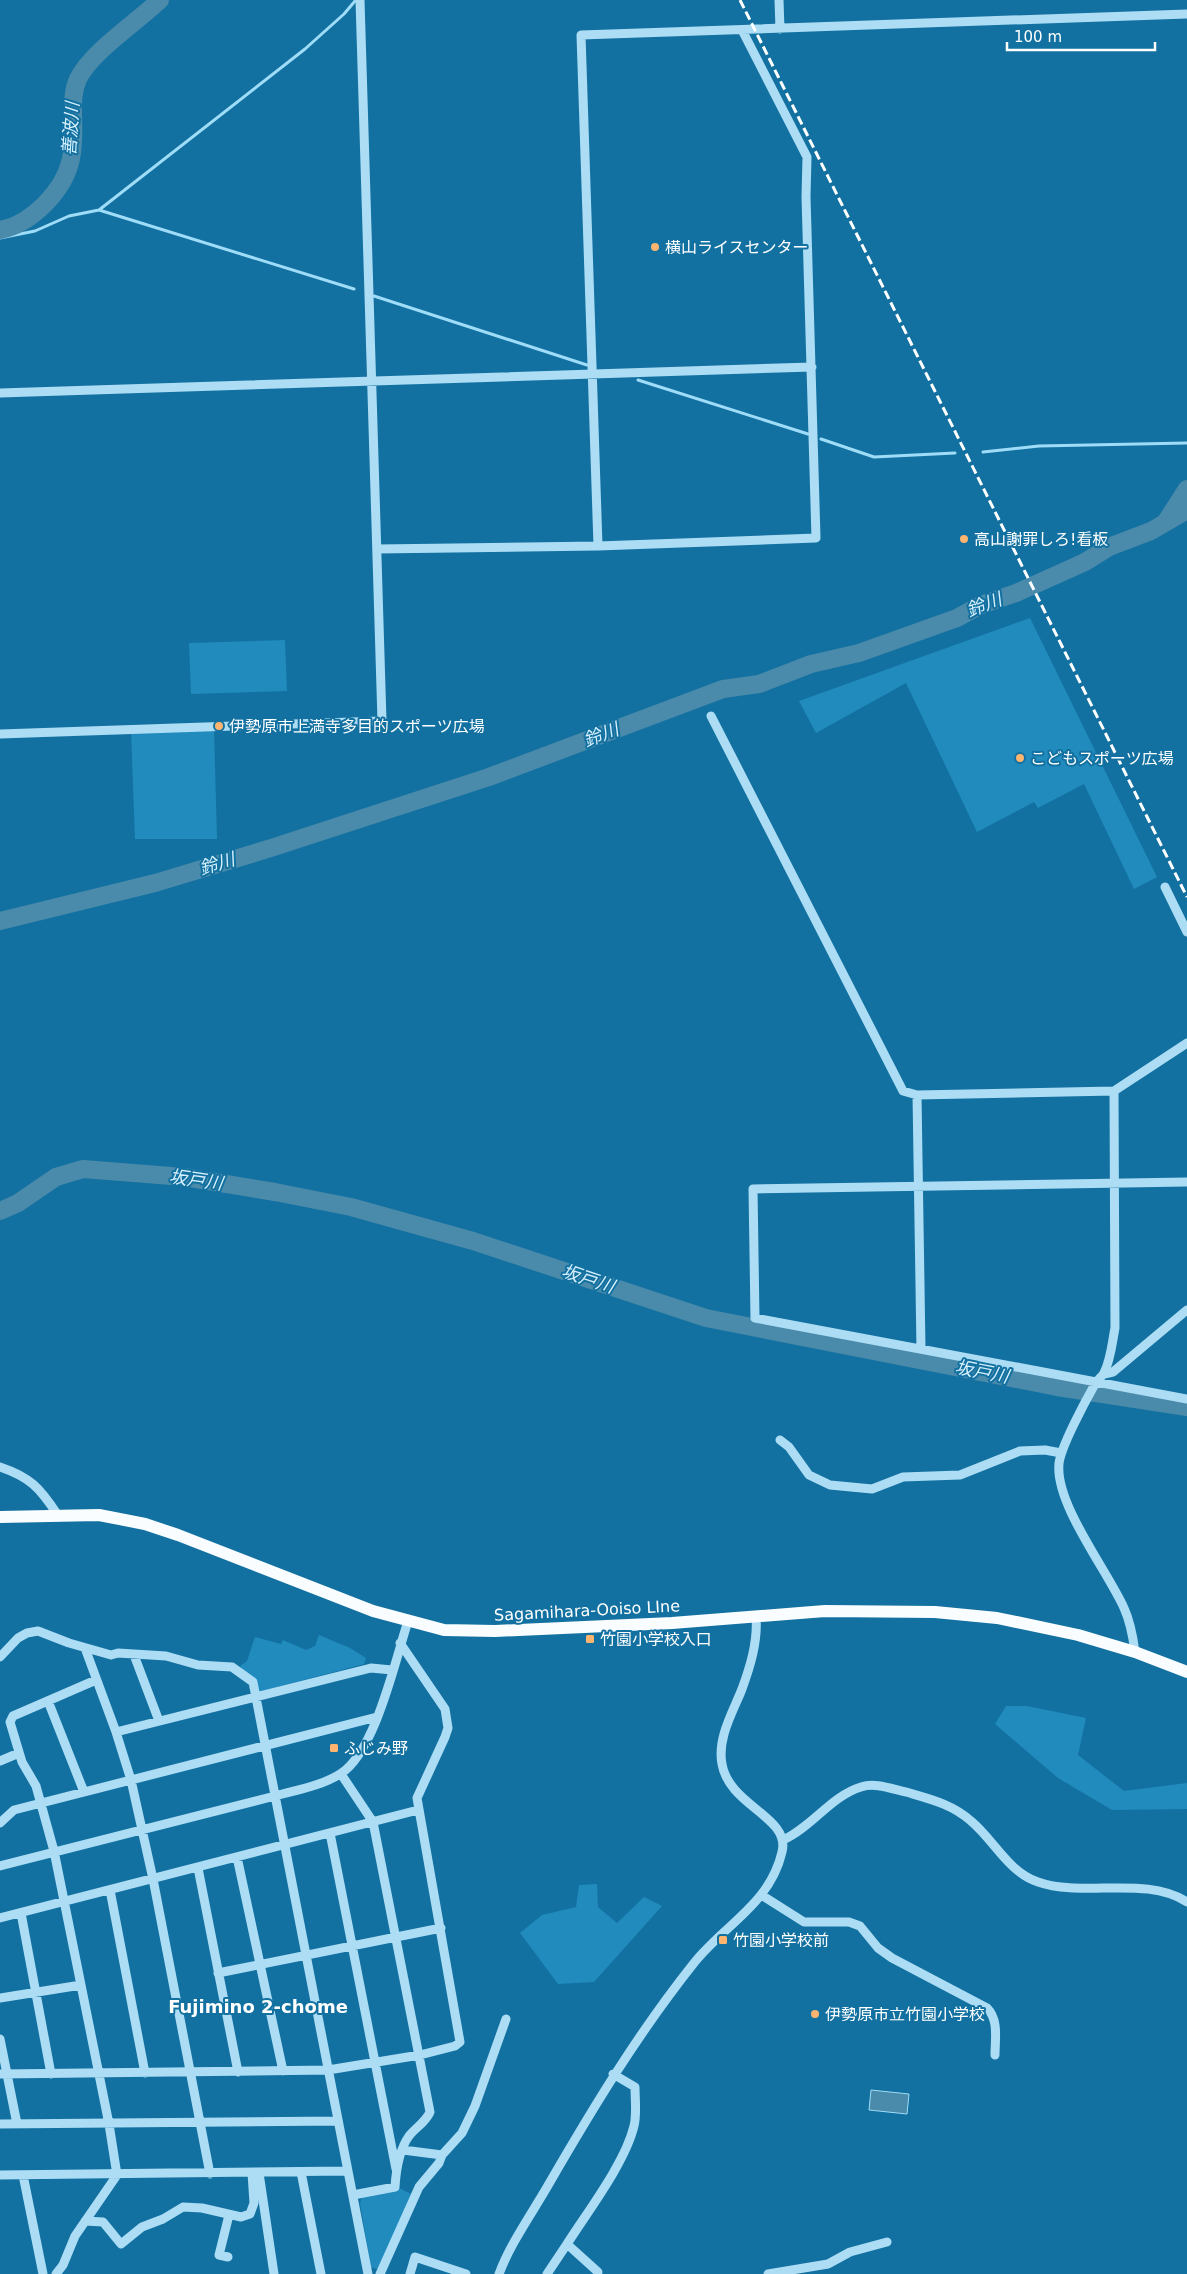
<svg xmlns="http://www.w3.org/2000/svg" width="1187" height="2274" font-family="'DejaVu Sans','Noto Sans JP',sans-serif">
  <style>
    .green { fill: #218bbe }
    .water { fill: #4a8aaa; stroke: #9edcf8 }
    .lines { fill: none; stroke-linecap: round; stroke-linejoin: round }
    .stream { stroke: #9edcf8; stroke-width: 3 }
    .river { stroke: #4a8aaa; stroke-width: 18 }
    .minor { stroke: #acddf5; stroke-width: 9 }
    .major { stroke: #f9fdff; stroke-width: 12 }
    .rail { stroke: #fff; stroke-width: 3; stroke-dasharray: 9 4; stroke-linecap: butt }
    .poi-dot { fill: #ffb56f; stroke: #1271a1; stroke-width: 2 }
    .labels { text-anchor: middle; stroke-width: 4; stroke-linejoin: round; paint-order: stroke }
    .poi-label { font-size: 16px; fill: #fff; stroke: #1271a1; text-anchor: start }
    .street-label { font-size: 16px; fill: #fff; stroke: #1271a1 }
    .water-label { font-size: 18px; font-style: italic; fill: #d5f0fd; stroke: #1271a1 }
    .neighbourhood-label { font-size: 18px; font-weight: bold; fill: #fff; stroke: #1271a1 }
  </style>
  <rect width="100%" height="100%" fill="#1271a1"/>
  <!-- green -->
  <path class="green" d="M1030 618 1157 877 1134 889 1084 784 1038 808 1034 802 977 832 906 683 816 733 799 701Z
    M285 640 287 691 191 694 189 643Z
    M214 729 217 839H135L131 731Z
    M319 1635 350 1648 366 1658 364 1664 258 1692 240 1666 247 1661 255 1637 281 1644 283 1640 306 1650 315 1646Z
    M1006 1706H1027L1086 1718 1078 1755 1124 1791 1187 1783V1809L1112 1810 1058 1778 995 1724Z
    M597 1884 598 1907 617 1923 644 1897 662 1906 594 1982 558 1984 520 1933 542 1915 576 1907 579 1885Z
    M397 2187 411 2194 379 2270 371 2267 360 2203 362 2196Z"/>
  <!-- water -->
  <path class="water" d="M871 2090 909 2094 907 2114 869 2110Z"/>
  <g class="lines">
    <!-- stream -->
    <path class="stream" d="M99 210 354 289
      M0 238 35 231 69 216 99 210 305 49 344 14 355 1
      M374 296 587 365
      M638 380 808 434
      M821 439 874 457 955 453
      M983 452 1039 446 1187 443"/>
    <!-- river -->
    <path class="river" d="M0 230C18 227 33 216 45 204 74 174 74 152 73 113 73 101 73 90 78 79 91 52 137 22 160 0
      M1167 520 1187 489
      M0 921 155 883 271 848 489 777 723 689 759 684 811 664 859 653 957 618 981 605 1016 593 1085 562 1109 547 1151 531 1187 510
      M0 1211 18 1203 56 1177 83 1169 184 1177 275 1192 351 1207 473 1241 706 1318 1057 1387 1187 1407"/>
    <!-- minor -->
    <path class="minor" d="M779 0 780 29
      M0 393 812 367
      M598 546 581 35 1187 14
      M377 549 598 546 816 538 806 197 807 157 742 30
      M711 716 903 1091 917 1095 1114 1091 1115 1328C1112 1343 1111 1359 1104 1373 1102 1377 1097 1380 1095 1384 1086 1400 1060 1448 1059 1464 1055 1504 1107 1570 1124 1608 1130 1621 1133 1637 1135 1652
      M0 734 382 721 360 0
      M1165 887 1187 932
      M1114 1091 1187 1043
      M917 1095 921 1349
      M1187 1182 753 1189 755 1318 1187 1399
      M1104 1374 1113 1372 1187 1310
      M780 1440 789 1447 809 1475 830 1485 872 1489 903 1477 960 1475 1020 1451 1045 1450 1061 1453
      M0 1467C30 1477 40 1488 57 1514
      M85 1648 116 1732 131 1780 153 1879 210 2174
      M134 1655 159 1721
      M0 1657 18 1638 27 1633 38 1631 69 1643 111 1655 118 1653 166 1656 198 1665 232 1667 253 1682 368 2274
      M48 1701 84 1792
      M116 1732 371 1668 392 1670
      M0 1761 19 1753
      M341 1774 373 1822 430 2112C426 2122 416 2127 409 2136 399 2150 396 2171 395 2187L353 2195
      M0 1823 14 1810 377 1717
      M330 1833 396 2169
      M783 1840C812 1827 831 1796 861 1787 875 1782 892 1789 906 1792 930 1799 952 1804 971 1821 994 1840 1008 1872 1038 1882 1083 1898 1146 1875 1187 1902
      M237 1857 283 2071
      M0 1866 275 1796C296 1790 321 1786 340 1774 375 1753 395 1661 408 1621
      M198 1868 238 2072
      M110 1890 145 2073
      M763 1896 804 1922H849L860 1926 878 1948 892 1958 987 2008C999 2020 995 2039 995 2055
      M21 1913 51 2074
      M0 1918 418 1810
      M218 1973 441 1928
      M0 1998 81 1985
      M0 2039 17 2124
      M0 2074 328 2070 420 2055 455 2046 460 2042 417 1798 445 1737 448 1728 445 1709 400 1643
      M0 2124 338 2121
      M403 2150 442 2155
      M301 2172 321 2274
      M259 2173 274 2274
      M0 2175 348 2171
      M23 2175 43 2274
      M85 2221 103 2222 121 2244 142 2227 163 2219 183 2207 202 2208 241 2217 250 2214 254 2203 252 2173
      M567 2244C588 2211 625 2163 634 2126 637 2114 635 2100 635 2087L613 2074
      M228 2257 219 2255 229 2215
      M56 2274 63 2265 75 2236 117 2175 109 2124 54 1851 36 1786 22 1762 10 1722 13 1716 96 1680
      M380 2274 419 2187 439 2163 442 2155 462 2133 475 2106 506 2019
      M410 2274 415 2257 466 2274
      M499 2274C511 2242 533 2212 550 2182 594 2106 639 2032 694 1963 724 1925 770 1904 782 1852 791 1817 729 1806 722 1764 717 1738 733 1712 742 1689 750 1667 758 1642 756 1617
      M547 2274 567 2244 598 2272
      M768 2274 828 2264 850 2252 887 2242"/>
    <!-- major -->
    <path class="major" d="M0 1517 99 1515 145 1524 178 1535 373 1611 444 1630 495 1631 672 1623 825 1611 935 1612 997 1618 1078 1635 1135 1652 1187 1672"/>
    <!-- rail -->
    <path class="rail" d="M740 0 1187 897"/>
  </g>
  <!-- markers -->
  <g class="poi-dot">
    <circle cx="655" cy="247" r="5"/>
    <circle cx="964" cy="539" r="5"/>
    <circle cx="219" cy="726" r="5"/>
    <circle cx="1020" cy="758" r="5"/>
    <rect x="585" y="1634" width="10" height="10" rx="2.5"/>
    <rect x="329" y="1743" width="10" height="10" rx="2.5"/>
    <rect x="718" y="1935" width="10" height="10" rx="2.5"/>
    <circle cx="815" cy="2014" r="5"/>
  </g>
  <g class="labels">
    <!-- poi labels -->
    <g class="poi-label">
      <text x="665" y="253">横山ライスセンター</text>
      <text x="974" y="545">高山謝罪しろ!看板</text>
      <text x="229" y="732">伊勢原市上満寺多目的スポーツ広場</text>
      <text x="1030" y="764">こどもスポーツ広場</text>
      <text x="600" y="1645">竹園小学校入口</text>
      <text x="344" y="1754">ふじみ野</text>
      <text x="733" y="1946">竹園小学校前</text>
      <text x="825" y="2020">伊勢原市立竹園小学校</text>
    </g>
    <!-- street labels -->
    <g class="street-label">
      <text transform="translate(587 1610) rotate(-3)" y="6">Sagamihara-Ooiso LIne</text>
    </g>
    <!-- water labels -->
    <g class="water-label">
      <text transform="translate(71 129) rotate(-86)" y="6">善波川</text>
      <text transform="translate(984 605) rotate(-21)" y="6">鈴川</text>
      <text transform="translate(601 735) rotate(-21)" y="6">鈴川</text>
      <text transform="translate(217 864) rotate(-17)" y="6">鈴川</text>
      <text transform="translate(196 1180) rotate(8)" y="6">坂戸川</text>
      <text transform="translate(588 1279) rotate(18)" y="6">坂戸川</text>
      <text transform="translate(982 1372) rotate(11)" y="6">坂戸川</text>
    </g>
    <!-- neighbourhood labels -->
    <g class="neighbourhood-label">
      <text x="258" y="2013">Fujimino 2-chome</text>
    </g>
  </g>
  <!-- scale -->
  <path d="M1007 42v8h148v-8" fill="none" stroke="#ffffff" stroke-width="2.5"/>
  <text x="1014" y="42" font-size="15" fill="#ffffff" stroke="#1271a1" stroke-width="4" paint-order="stroke">100 m</text>
</svg>
